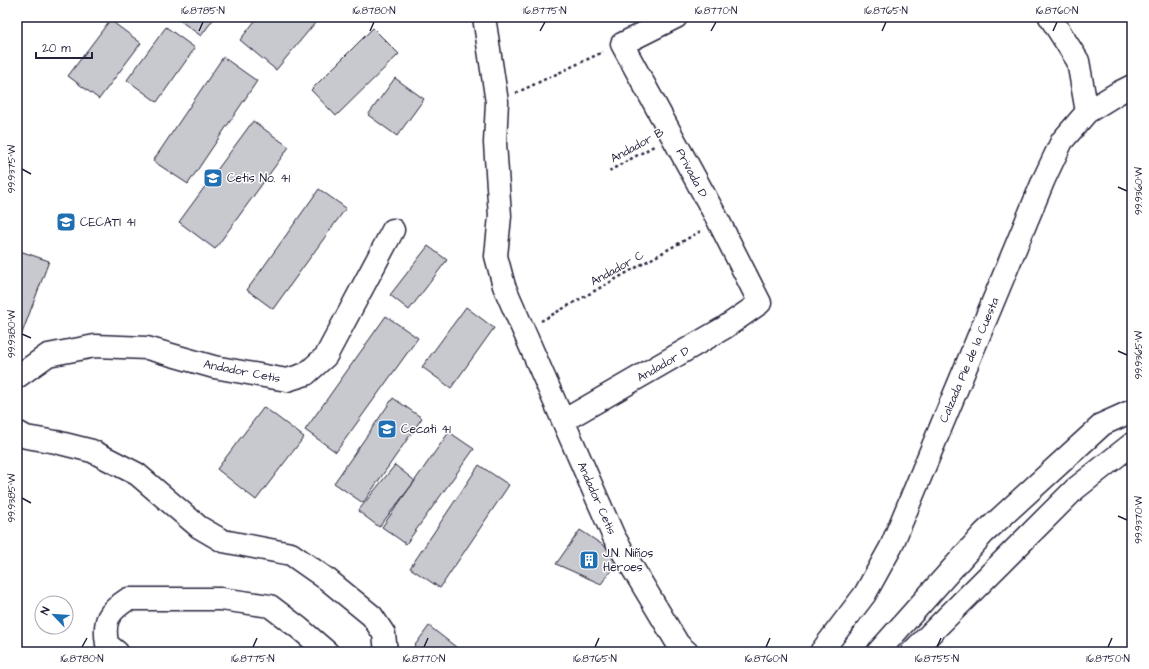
<svg xmlns="http://www.w3.org/2000/svg" width="1149" height="669" font-family="'Architects Daughter',sans-serif">
  <style>
    .building { fill: #c8c8cf; stroke: #22223b }
    .lines { fill: none; stroke-linecap: round; stroke-linejoin: round }
    .minor-casing { stroke: #22223b; stroke-width: 25 }
    .primary-casing { stroke: #22223b; stroke-width: 25 }
    .path { stroke: #22223b; stroke-width: 2.5; stroke-dasharray: 3 3; stroke-linecap: butt }
    .minor { stroke: #fff; stroke-width: 22 }
    .primary { stroke: #fff; stroke-width: 22 }
    .ticks { fill: none; stroke: #22223b; stroke-width: 1.5 }
    .labels { text-anchor: middle; stroke-width: 3; stroke-linejoin: round; paint-order: stroke }
    .street-label { font-size: 12px; fill: #22223b; stroke: #fff }
    .poi-label { font-size: 12px; fill: #22223b; stroke: #fff; text-anchor: start }
    .neatline { fill: none; stroke: #22223b; stroke-width: 1.5 }
    .ticks-label { font-size: 10px; text-anchor: middle; fill: #22223b }
  </style>
  <rect width="100%" height="100%" fill="#fff"/>
  <filter id="ink" filterUnits="userSpaceOnUse"><feTurbulence type="fractalNoise" baseFrequency=".025" numOctaves="2"/><feDisplacementMap in="SourceGraphic" scale="8" xChannelSelector="R" yChannelSelector="G"/><feConvolveMatrix kernelMatrix="1 2 1 2 8 2 1 2 1" color-interpolation-filters="sRGB"/></filter>
  <g filter="url(#ink)">
    <!-- building -->
    <path class="building" d="M175 17H215L201 36Z
      M258 17H320L276 70 240 40Z
      M110 20 141 43 99 99 68 76Z
      M166 27 195 48 157 102 127 80Z
      M373 28 399 54 336 116 311 90Z
      M223 57 257 81 188 184 153 161Z
      M395 78 424 99 397 136 368 115Z
      M253 121 289 147 215 249 179 222Z
      M319 189 346 208 273 309 247 290Z
      M428 246 447 260 409 310 390 295Z
      M17 250 49 261 21 336 17 335Z
      M466 307 494 328 451 388 422 367Z
      M386 316 418 338 336 452 305 430Z
      M393 398 422 418 363 503 334 483Z
      M264 407 304 437 256 500 217 469Z
      M449 432 474 449 406 544 382 527Z
      M395 465 415 481 379 527 358 511Z
      M479 465 509 485 440 588 410 568Z
      M580 530 621 557 601 584 556 564Z
      M429 626 456 647 452 652H410Z"/>
    <g class="lines">
      <!-- minor casing -->
      <g class="minor-casing">
        <path id="minor" d="M484 17 497 102 495 143 500 216 496 256 504 286 614 537 678 644 687 652
          M1050 17 1078 61 1087 112
          M17 377 48 355 95 346 147 348 214 367 287 380 306 374 326 356 393 230
          M563 421 724 328 760 303 719 222 622 44 676 17
          M17 432 26 437 56 442 92 451 137 474 199 527 223 541 291 554 328 580 372 616 384 634 386 652
          M117 652 107 644C103 620 108 612 128 599H221L270 606 299 628 327 652
          M821 652 865 594 891 547 1044 179 1062 141 1087 112 1118 93 1132 86"/>
      </g>
      <!-- primary casing -->
      <g class="primary-casing">
        <path id="primary" d="M878 652 984 533 1103 424 1132 411
          M912 652 1075 489 1132 444"/>
      </g>
      <!-- path -->
      <path class="path" d="M516 93 603 52
        M609 171 654 146
        M541 321 701 231"/>
      <!-- minor -->
      <use href="#minor" class="minor"/>
      <!-- primary -->
      <use href="#primary" class="primary"/>
    </g>
  </g>
  <!-- ticks -->
  <path class="ticks" d="M199 31 203 22M370 31 374 22M540 31 545 22M711 31 716 22M882 31 886 22M1053 31 1057 22M22 169 31 174M1118 187 1127 191M22 334 31 338M1118 351 1127 355M22 498 31 503M1118 516 1127 520M82 647 87 638M253 647 257 638M424 647 428 638M595 647 599 638M766 647 770 638M937 647 941 638M1108 647 1112 638"/>
  <!-- icons -->
  <defs>
    <g id="school-square" transform="scale(1)"><rect x="-9" y="-9" width="18" height="18" rx="4" fill="#1f6fb2" stroke="#fff"/><path d="M0-5L7-2L0 1L-7-2ZM-4 1L0 2.5L4 1V4Q0 6-4 4Z" fill="#fff"/></g>
    <g id="building-square" transform="scale(1)"><rect x="-9" y="-9" width="18" height="18" rx="4" fill="#1f6fb2" stroke="#fff"/><path d="M-4-6H4V6H1V3H-1V6H-4ZM-2.5-4.3h1.7v1.8h-1.7ZM.8-4.3h1.7v1.8H.8ZM-2.5-1h1.7V.8h-1.7ZM.8-1h1.7V.8H.8Z" fill="#fff"/></g>
  </defs>
  <g fill-rule="evenodd">
    <use href="#school-square" x="213" y="178"/>
    <use href="#school-square" x="66" y="222"/>
    <use href="#school-square" x="387" y="429"/>
    <use href="#building-square" x="589" y="560"/>
  </g>
  <g class="labels">
    <!-- street labels -->
    <g class="street-label">
      <text transform="translate(637 145) rotate(-29)" y="4">Andador B</text>
      <text transform="translate(692 173) rotate(62)" y="4">Privada D</text>
      <text transform="translate(617 268) rotate(-29)" y="4">Andador C</text>
      <text transform="translate(969 360) rotate(-67)" y="4">Calzada Pie de la Cuesta</text>
      <text transform="translate(663 364) rotate(-30)" y="4">Andador D</text>
      <text transform="translate(242 371) rotate(11)" y="4">Andador Cetis</text>
      <text transform="translate(597 498) rotate(66)" y="4">Andador Cetis</text>
    </g>
    <!-- poi labels -->
    <g class="poi-label">
      <text x="227" y="182">Cetís No. 41</text>
      <text x="80" y="226">CECATI 41</text>
      <text x="401" y="433">Cecati 41</text>
      <text x="603" y="557">J.N. Niños<tspan x="603" dy="14">Heroes</tspan></text>
    </g>
  </g>
  <!-- margin -->
  <rect width="1149" height="669" fill="none" stroke="#fff" stroke-width="44"/>
  <!-- north arrow -->
  <g transform="translate(54 615) rotate(295)"><circle r="19" fill="#ffffff" stroke="#a7a7b1"/>
  <path d="M0-3L7 15L0 10L-7 15Z" fill="#1f6fb2"/>
  <text y="-6" font-size="11" font-weight="bold" text-anchor="middle" fill="#22223b">N</text>
  </g>
  <!-- scale -->
  <path d="M36 52v6h56v-6" fill="none" stroke="#22223b" stroke-width="2"/>
  <text x="42" y="52" font-size="12" fill="#22223b" stroke="#ffffff" stroke-width="3" paint-order="stroke">20 m</text>
  <rect x="22" y="22" width="1105" height="625" class="neatline"/>
  <g class="ticks-label">
    <text x="203" y="14">16.8785°N</text>
    <text x="374" y="14">16.8780°N</text>
    <text x="545" y="14">16.8775°N</text>
    <text x="716" y="14">16.8770°N</text>
    <text x="886" y="14">16.8765°N</text>
    <text x="1057" y="14">16.8760°N</text>
    <text transform="translate(11 169) rotate(-90)" y="4">99.9375°W</text>
    <text transform="translate(1138 191) rotate(-90)" y="4">99.9360°W</text>
    <text transform="translate(11 334) rotate(-90)" y="4">99.9380°W</text>
    <text transform="translate(1138 355) rotate(-90)" y="4">99.9365°W</text>
    <text transform="translate(11 498) rotate(-90)" y="4">99.9385°W</text>
    <text transform="translate(1138 520) rotate(-90)" y="4">99.9370°W</text>
    <text x="82" y="662">16.8780°N</text>
    <text x="253" y="662">16.8775°N</text>
    <text x="424" y="662">16.8770°N</text>
    <text x="595" y="662">16.8765°N</text>
    <text x="766" y="662">16.8760°N</text>
    <text x="937" y="662">16.8755°N</text>
    <text x="1108" y="662">16.8750°N</text>
  </g>
</svg>
